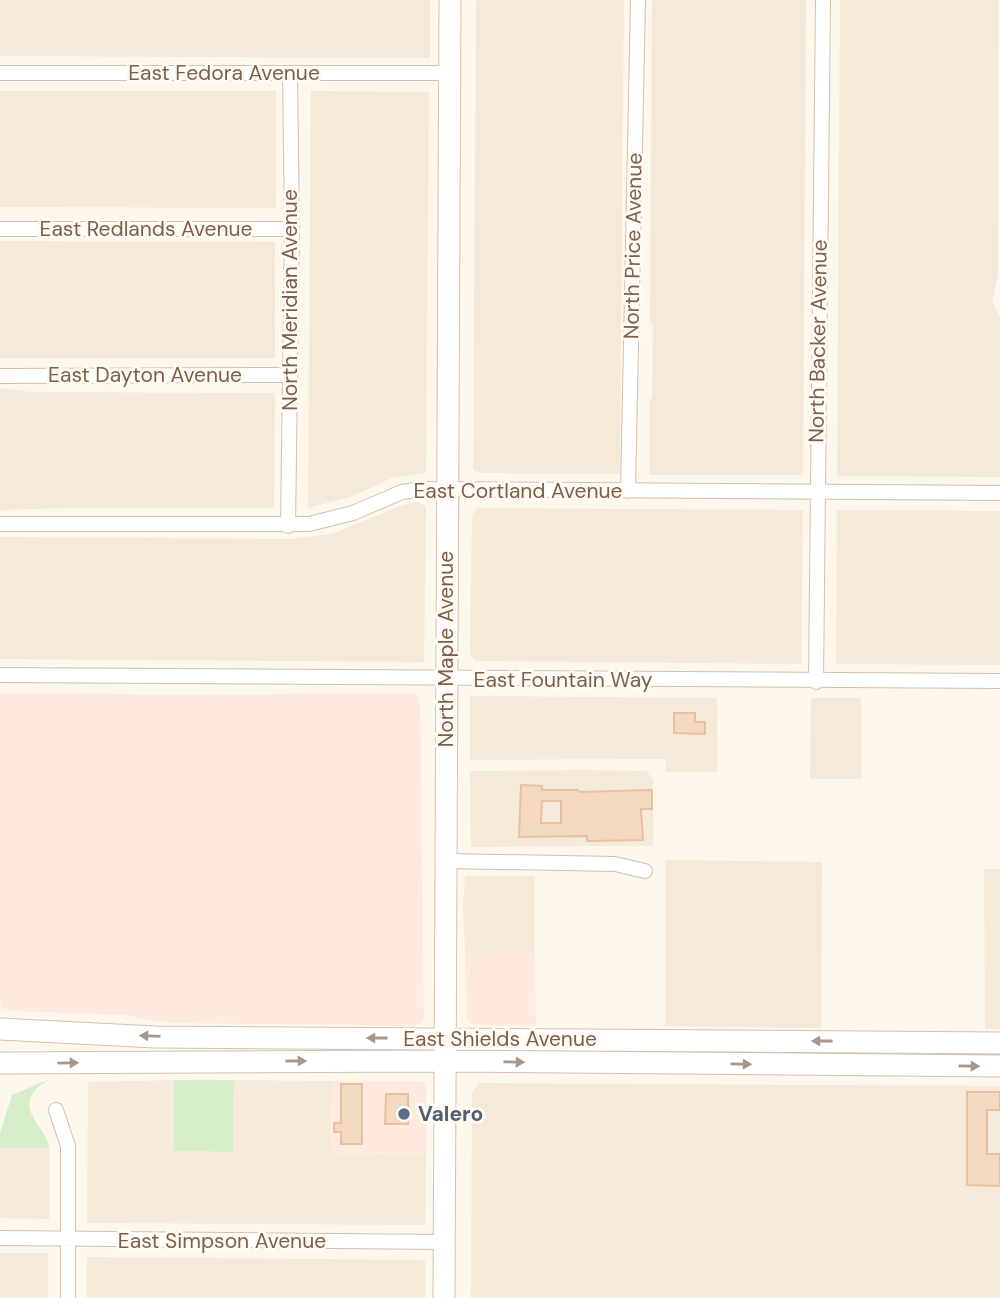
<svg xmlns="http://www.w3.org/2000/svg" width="1000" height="1298" font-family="'DM Sans',sans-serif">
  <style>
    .residential { fill: #f5ead9 }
    .commercial { fill: #feeadf }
    .green { fill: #d5edc8 }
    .building { fill: #f4d9c2; stroke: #e7c0a2; stroke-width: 2; fill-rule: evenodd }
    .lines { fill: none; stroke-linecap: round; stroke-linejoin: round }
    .street-casing { stroke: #d1c0af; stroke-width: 16 }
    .secondary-casing { stroke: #d5c1ad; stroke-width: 23 }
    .street { stroke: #fff; stroke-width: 14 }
    .secondary { stroke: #fff; stroke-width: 21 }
    .oneway { fill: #a9978b }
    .service-dot { fill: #5c6f8a; stroke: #fffbf3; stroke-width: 2.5 }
    .labels { text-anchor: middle; stroke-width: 6; stroke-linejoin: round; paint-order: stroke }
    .street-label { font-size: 21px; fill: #7b5f4c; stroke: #fffbf3 }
    .service-label { font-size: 21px; font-weight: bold; fill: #4e5e75; stroke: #fffbf3; text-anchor: start }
  </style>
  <rect width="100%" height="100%" fill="#fdf7ec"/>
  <!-- residential -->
  <path class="residential" d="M0 0H430V58L0 56Z
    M476 0H624L620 474 480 473 473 469Z
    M652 0H806L803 475H649V399L652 398 653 323H650Z
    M840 0H999L998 274 992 301 1000 318V477L837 476Z
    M0 91H276V208L0 207Z
    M311 91 429 92 426 473 392 478 353 496 308 508Z
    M0 241 275 242V358H0Z
    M0 388 31 392 275 393 274 508H63L0 510Z
    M418 502 426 507 424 662 0 659V537L292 539 332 534 403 505Z
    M477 508 803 510 801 664 476 661 470 654 472 515Z
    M837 510 1000 511V665L836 664Z
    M470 696 717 698V772H666L665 759 470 760Z
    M811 698H861V779H810Z
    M584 770 646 771 653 779V846L471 847 470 771Z
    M665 860 822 862 821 1028 665 1026Z
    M984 869H1000V1029H985Z
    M465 876H535V952L465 953 463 910Z
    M174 1080V1151L233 1152 234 1080 332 1081 331 1153 426 1154 425 1225 87 1223 88 1082Z
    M479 1083 1000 1086V1298H471L472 1093Z
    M0 1148H49V1219L0 1218Z
    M0 1253H48V1298H0Z
    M87 1257 425 1260V1298H87Z"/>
  <!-- commercial -->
  <path class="commercial" d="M0 693 218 695 357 693H412L418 696 420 702 424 1019 421 1023 416 1026 182 1023 154 1021 126 1015 13 1011 2 1008 0 999Z
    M535 952 536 1026 473 1025 467 1019 465 953Z
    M332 1081 426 1082V1154L331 1153Z"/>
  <!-- green -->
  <path class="green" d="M50 1079C46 1082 41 1084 37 1088 15 1111 47 1127 49 1148H0V1133L12 1095Z
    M174 1080H234L233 1152 174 1151Z"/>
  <!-- building -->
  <path class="building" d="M674 713H695V722H705V734L674 733Z
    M521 785 542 786V790H578L579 792 652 790V809H641L643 840 587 841V836L519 837ZM542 801H561V823H541Z
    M341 1084H362V1144H341V1132H334V1123H341Z
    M967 1092H1000V1110H987V1154H1000V1186L967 1185Z
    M386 1094H408V1124H385Z"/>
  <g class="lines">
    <!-- street casing -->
    <g class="street-casing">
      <path id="street" d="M0 73H448
        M0 229H292
        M0 376 289 375
        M628 491 638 0
        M0 524H309L353 513 402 492 421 489 1000 493
        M288 526 292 229 290 74
        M0 675 1000 681
        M816 682 823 0
        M446 861 615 864 645 871
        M56 1110 68 1146V1298
        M0 1238 445 1242"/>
    </g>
    <!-- secondary casing -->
    <g class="secondary-casing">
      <path id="secondary" d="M0 1029 155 1037 1000 1043
        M0 1063 445 1061 1000 1066
        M444 1298 450 0"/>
    </g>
    <!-- street -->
    <use href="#street" class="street"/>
    <!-- secondary -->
    <use href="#secondary" class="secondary"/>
  </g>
  <!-- one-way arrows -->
  <defs><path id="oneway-solid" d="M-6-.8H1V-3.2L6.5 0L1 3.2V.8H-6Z" transform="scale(1.75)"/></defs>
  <g class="oneway">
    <use href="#oneway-solid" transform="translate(150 1036) rotate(-178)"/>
    <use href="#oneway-solid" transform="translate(377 1038) rotate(-180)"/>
    <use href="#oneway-solid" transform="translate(822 1041) rotate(-180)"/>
    <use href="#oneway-solid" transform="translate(296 1061)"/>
    <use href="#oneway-solid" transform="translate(514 1062) rotate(1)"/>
    <use href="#oneway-solid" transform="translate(68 1063) rotate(-1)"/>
    <use href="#oneway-solid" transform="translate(741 1064) rotate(1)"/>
    <use href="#oneway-solid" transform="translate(969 1066) rotate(1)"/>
  </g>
  <!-- markers -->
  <circle class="service-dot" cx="404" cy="1114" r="7"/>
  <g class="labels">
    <!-- street labels -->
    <g class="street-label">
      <text x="224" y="80">East Fedora Avenue</text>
      <text x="146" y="236">East Redlands Avenue</text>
      <text transform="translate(633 246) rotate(-89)" y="7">North Price Avenue</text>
      <text transform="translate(290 300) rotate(-90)" y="7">North Meridian Avenue</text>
      <text transform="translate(818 341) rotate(-89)" y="7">North Backer Avenue</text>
      <text x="145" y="382">East Dayton Avenue</text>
      <text x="518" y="498">East Cortland Avenue</text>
      <text transform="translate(446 649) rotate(-90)" y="7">North Maple Avenue</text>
      <text x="563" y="687">East Fountain Way</text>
      <text x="500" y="1046">East Shields Avenue</text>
      <text x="222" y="1248">East Simpson Avenue</text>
    </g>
    <!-- service labels -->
    <g class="service-label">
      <text x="418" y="1121">Valero</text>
    </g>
  </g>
</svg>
